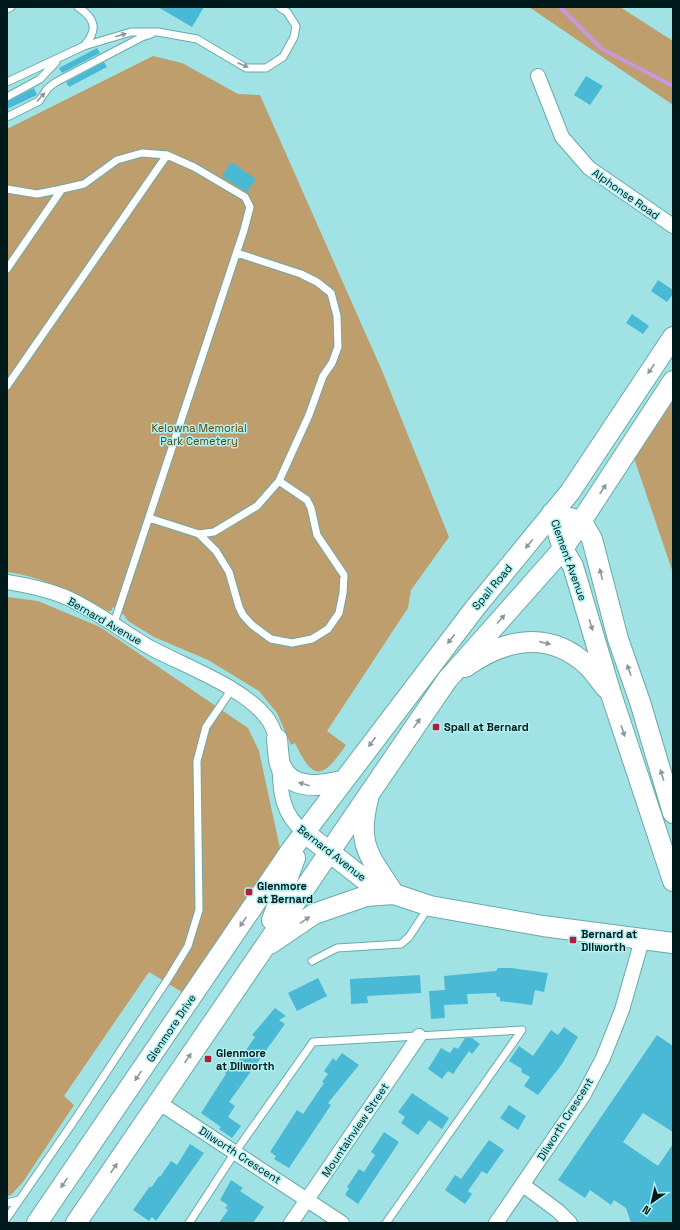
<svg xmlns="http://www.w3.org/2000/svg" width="680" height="1230" font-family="'Space Grotesk',sans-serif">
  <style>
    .green { fill: #be9e6d }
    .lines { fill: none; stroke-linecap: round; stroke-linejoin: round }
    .stream { stroke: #c998da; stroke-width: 4 }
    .building { fill: #49b9d5 }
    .service-casing { stroke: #69aaab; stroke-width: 9 }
    .minor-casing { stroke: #69aaab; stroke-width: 16 }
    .secondary-casing { stroke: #69aaab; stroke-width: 22 }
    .service { stroke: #fff; stroke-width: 7 }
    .minor { stroke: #fff; stroke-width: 14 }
    .secondary { stroke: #fff; stroke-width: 20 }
    .oneway { fill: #8c9898 }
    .poi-dot { fill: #b11e3a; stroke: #aef1f2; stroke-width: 1.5 }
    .labels { text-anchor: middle; stroke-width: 3; stroke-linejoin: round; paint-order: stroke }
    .street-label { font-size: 11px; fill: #001a1b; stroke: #aef1f2 }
    .park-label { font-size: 11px; fill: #614204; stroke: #aef1f2 }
    .poi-label { font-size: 11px; font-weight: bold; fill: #001a1b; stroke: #aef1f2; text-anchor: start }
  </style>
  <rect width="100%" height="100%" fill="#a1e3e5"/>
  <!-- green -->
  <path class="green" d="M529 7H620L673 41V105Z
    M153 56 182 63 238 94 260 95 383 373 449 537 411 590 408 608 327 731 346 745C324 777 314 784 295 743L291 745 277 713 259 691 208 660 154 637 128 621 124 615 113 607 111 611H108C78 595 41 576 7 572V129Z
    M673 401V573L634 458Z
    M7 597 38 601 100 627 248 728 259 751 281 853 189 990 182 992 149 972 64 1096 74 1105 23 1182 11 1195 7 1196Z"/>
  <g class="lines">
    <!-- stream -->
    <path class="stream" d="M560 7 602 49 673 86"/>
  </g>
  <!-- building -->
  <path class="building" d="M158 7H204L192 27Z
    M97 48 100 53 62 73 59 68Z
    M104 62 107 67 69 87 66 82Z
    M586 76 603 86 590 105 574 95Z
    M34 88 37 95 7 109V102Z
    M231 162 256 179 247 192 222 176Z
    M658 280 673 290V294L667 302 651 291Z
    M632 314 649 326 643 334 626 323Z
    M498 968H511L548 973 544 992 535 990 532 1005 500 1001V997H497L496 993 467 994 468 1004 444 1005 445 1018 431 1019 429 991 445 990 444 976 496 971Z
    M420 975 421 993 367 996 368 1003 351 1004 350 979Z
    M318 978 327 996 297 1011 288 993Z
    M275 1008 286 1016 279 1020 285 1024 229 1102 235 1106 228 1117 241 1126 232 1138 219 1129 221 1127 201 1113 226 1074 225 1073 234 1060 238 1062 255 1037 252 1035Z
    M564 1027 578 1037 562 1064 538 1095 524 1086 530 1077 521 1072 522 1069 509 1061 519 1046 533 1056 551 1030 558 1035Z
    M657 1035 673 1046V1132L643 1113 623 1142 658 1166 673 1144V1223H631L626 1208 614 1200 611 1205 590 1190 585 1198 558 1180Z
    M465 1038H472L480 1044 472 1054 469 1051 453 1074 448 1071 442 1079 428 1069 441 1048 450 1053 454 1047 458 1049Z
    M342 1053 359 1065 328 1103 331 1105 289 1168 274 1159 276 1156 270 1152 297 1110 303 1114 324 1083 322 1082 328 1074 324 1071 333 1058 336 1061Z
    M412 1093 449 1118 442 1129 429 1120 418 1135 401 1123 405 1117 398 1112Z
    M509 1105 526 1116 518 1130 500 1118Z
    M384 1132 399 1142 358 1204 345 1195 349 1188 347 1187 359 1169 364 1172 375 1155 371 1152Z
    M489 1140 504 1150 487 1174 482 1171 468 1191 472 1194 465 1204 445 1190 455 1175 461 1179Z
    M190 1144 204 1153 156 1221 152 1217 149 1221 133 1210 150 1186 151 1188 159 1176 160 1177 171 1161 177 1165Z
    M231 1180 243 1188 240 1191 264 1207 253 1223H219L228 1210 225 1208 228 1205 220 1200Z"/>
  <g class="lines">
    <!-- service casing -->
    <g class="service-casing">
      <path id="service" d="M78 7C96 19 98 30 84 46
        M7 9 11 7
        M7 82 84 46 131 32H158L197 39 246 68H266L283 57 294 37 296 26 287 12 279 7
        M7 97 40 79 56 62
        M7 117 39 101 48 88 56 82 142 37 151 34
        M7 189 37 194 62 189 84 184 117 160 142 153 167 155 194 167 245 197 250 207 244 230 114 623
        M7 269 62 189
        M7 386 167 155
        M149 518 199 534 214 532 257 506 279 481 309 415 323 376 332 363 338 347 337 316 331 293 317 282 301 274 237 253
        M199 534 216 551 229 572 239 607 243 615 252 625 271 639 292 643 312 639 328 629 339 613 343 593 344 575 317 535 311 508 307 500 279 481
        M312 961 337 948 401 944 409 937 428 908
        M7 1203 19 1200
        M7 1218 76 1118 168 979 188 946 199 910 197 761 206 727 232 689
        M189 1223 236 1151 313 1042 522 1030 386 1223"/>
    </g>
    <!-- minor casing -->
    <g class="minor-casing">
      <path id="minor" d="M538 76 562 137 589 168 673 226
        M7 582C26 585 45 589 63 596 94 609 120 630 149 647 184 666 247 688 269 721 291 756 264 800 305 833
        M158 1102 342 1223
        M523 1185 558 1211 570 1223
        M291 1223 419 1036
        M496 1223 583 1096 603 1058 622 1010 642 940"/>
    </g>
    <!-- secondary casing -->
    <g class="secondary-casing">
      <path id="secondary" d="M552 513 563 549 573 566 611 694 673 881
        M570 518 582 522 592 539 618 639 640 702 673 813
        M465 667C505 639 549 629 588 666 595 673 600 681 606 688
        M277 739C278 747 278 757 280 764 289 791 321 786 342 781
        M368 799C356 846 370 856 394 894
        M305 833 364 879 394 894 430 906 543 926 673 943
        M272 920 295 858
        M270 944 314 914 366 896 394 894
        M37 1223 292 849 475 608 570 492 673 337
        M76 1223 447 680 563 549 673 381"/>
    </g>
    <!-- service -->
    <use href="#service" class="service"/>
    <!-- minor -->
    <use href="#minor" class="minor"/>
    <!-- secondary -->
    <use href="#secondary" class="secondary"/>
  </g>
  <!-- one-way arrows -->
  <defs><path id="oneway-solid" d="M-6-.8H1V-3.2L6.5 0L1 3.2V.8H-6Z"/></defs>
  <g class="oneway">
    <use href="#oneway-solid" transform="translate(121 35) rotate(-16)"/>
    <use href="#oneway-solid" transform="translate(243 65) rotate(23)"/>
    <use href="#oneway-solid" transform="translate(41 97) rotate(-47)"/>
    <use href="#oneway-solid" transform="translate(651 369) rotate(124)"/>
    <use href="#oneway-solid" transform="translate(603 489) rotate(-57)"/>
    <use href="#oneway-solid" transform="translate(529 544) rotate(130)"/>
    <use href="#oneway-solid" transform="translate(601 574) rotate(-104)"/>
    <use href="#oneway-solid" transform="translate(501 619) rotate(-48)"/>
    <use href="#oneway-solid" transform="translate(591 625) rotate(73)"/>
    <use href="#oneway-solid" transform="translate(451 639) rotate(127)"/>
    <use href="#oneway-solid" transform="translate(545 643) rotate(13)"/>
    <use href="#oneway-solid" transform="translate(629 670) rotate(-109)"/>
    <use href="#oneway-solid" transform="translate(417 723) rotate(-55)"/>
    <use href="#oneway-solid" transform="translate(623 731) rotate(72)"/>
    <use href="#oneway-solid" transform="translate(372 742) rotate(127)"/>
    <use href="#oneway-solid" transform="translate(662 775) rotate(-107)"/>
    <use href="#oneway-solid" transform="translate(304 784) rotate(-164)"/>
    <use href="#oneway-solid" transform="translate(305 920) rotate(-35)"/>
    <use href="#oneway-solid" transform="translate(243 922) rotate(124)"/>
    <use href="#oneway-solid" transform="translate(188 1058) rotate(-56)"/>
    <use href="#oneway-solid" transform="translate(138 1076) rotate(124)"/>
    <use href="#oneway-solid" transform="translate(114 1168) rotate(-56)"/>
    <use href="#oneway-solid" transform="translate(64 1183) rotate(124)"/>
  </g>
  <!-- markers -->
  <g class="poi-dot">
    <rect x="432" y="723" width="8" height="8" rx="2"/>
    <rect x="245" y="888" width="8" height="8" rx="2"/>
    <rect x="569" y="936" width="8" height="8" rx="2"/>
    <rect x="204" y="1055" width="8" height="8" rx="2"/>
  </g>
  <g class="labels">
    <!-- street labels -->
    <g class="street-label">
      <text transform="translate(626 194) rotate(35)" y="4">Alphonse Road</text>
      <text transform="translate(569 560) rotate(70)" y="4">Clement Avenue</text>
      <text transform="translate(492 587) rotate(-50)" y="4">Spall Road</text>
      <text transform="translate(105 621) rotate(30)" y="4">Bernard Avenue</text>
      <text transform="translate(332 853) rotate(38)" y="4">Bernard Avenue</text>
      <text transform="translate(171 1028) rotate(-56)" y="4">Glenmore Drive</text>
      <text transform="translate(565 1119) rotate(-58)" y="4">Dilworth Crescent</text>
      <text transform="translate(355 1130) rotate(-56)" y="4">Mountainview Street</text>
      <text transform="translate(240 1155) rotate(33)" y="4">Dilworth Crescent</text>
    </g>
    <!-- park labels -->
    <g class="park-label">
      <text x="199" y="432">Kelowna Memorial<tspan x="199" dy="13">Park Cemetery</tspan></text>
    </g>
    <!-- poi labels -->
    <g class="poi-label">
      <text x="444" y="731">Spall at Bernard</text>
      <text x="257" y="890">Glenmore<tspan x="257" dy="13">at Bernard</tspan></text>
      <text x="581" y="938">Bernard at<tspan x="581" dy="13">Dilworth</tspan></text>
      <text x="216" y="1057">Glenmore<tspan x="216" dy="13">at Dilworth</tspan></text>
    </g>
  </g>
  <!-- border -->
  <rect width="680" height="1230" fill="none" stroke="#001a1b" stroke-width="16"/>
  <!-- north arrow -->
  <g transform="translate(652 1202) rotate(214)" stroke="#aef1f2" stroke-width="3" paint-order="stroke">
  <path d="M0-3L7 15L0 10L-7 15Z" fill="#001a1b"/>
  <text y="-6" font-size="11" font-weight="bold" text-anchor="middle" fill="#001a1b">N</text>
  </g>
</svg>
